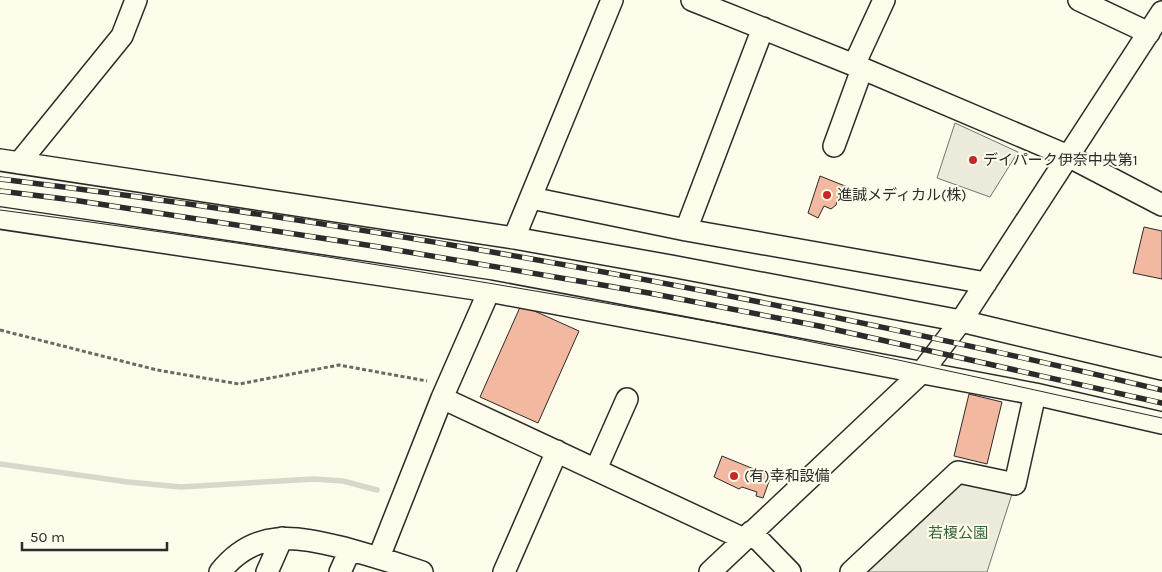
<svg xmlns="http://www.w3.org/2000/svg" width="1162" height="572" font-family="Karla,'Noto Sans JP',sans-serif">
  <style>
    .green { fill: #ecebdb; stroke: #74746e }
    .parking { fill: #eceadb; stroke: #74746e }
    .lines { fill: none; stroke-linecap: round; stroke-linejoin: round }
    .stream { stroke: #d8d7c9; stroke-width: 5.5 }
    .building { fill: #f2b8a0; stroke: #2b2b2b }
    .minor-casing { stroke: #2b2b2b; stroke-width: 24 }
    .path { stroke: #6a6964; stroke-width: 3; stroke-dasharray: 4 2.5; stroke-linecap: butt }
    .minor { stroke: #fdfbea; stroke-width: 21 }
    .tram { stroke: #2b2b2b; stroke-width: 1 }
    .rail-casing { stroke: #2b2b2b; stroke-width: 5.5 }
    .rail { stroke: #fdfbea; stroke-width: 4; stroke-dasharray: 11; stroke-linecap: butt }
    .poi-dot { fill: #c62828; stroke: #fdfbea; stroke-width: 2 }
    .labels { text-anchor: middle; stroke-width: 4; stroke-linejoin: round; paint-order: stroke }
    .poi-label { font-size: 15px; fill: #2b2b2b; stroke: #fdfbea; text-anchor: start }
    .park-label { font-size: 15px; fill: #34623c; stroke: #fdfbea }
  </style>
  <rect width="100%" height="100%" fill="#fdfbea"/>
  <!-- green -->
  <path class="green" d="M957 480 1012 494 987 572H862Z"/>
  <!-- parking -->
  <path class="parking" d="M955 123 1018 152 990 197 937 178Z"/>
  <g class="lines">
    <!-- stream -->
    <path class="stream" d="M0 464 128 482 181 487 314 479 343 481 377 490"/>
  </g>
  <!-- building -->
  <path class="building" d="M820 176 850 188 846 200 838 197 836 205 831 209 824 206 818 218 808 213Z
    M1144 227 1162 231V279L1133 273Z
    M521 305 579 331 538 423 480 397Z
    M969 394 1002 402 987 464 954 456Z
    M722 456 771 476 763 498 756 496 757 492 742 487 739 489 714 477Z"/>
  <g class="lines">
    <!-- minor casing -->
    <g class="minor-casing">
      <path id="minor" d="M692 0 854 65 1068 156 1162 205
        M1079 0 1149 33
        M854 65 884 0
        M834 146 862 69
        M0 160 514 238 671 266 961 321 1162 369
        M19 163 122 36 136 0
        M531 198 686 230 986 283
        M0 218 489 291 1035 394 1162 423
        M686 230 763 28
        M514 238 612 0
        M442 398 744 539
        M596 469 627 399
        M751 532 790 572
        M379 557 442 398 489 291
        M220 572C255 528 296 536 344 548 370 555 396 563 422 572
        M267 572 282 538
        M340 572 350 550
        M504 572 557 451
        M710 572 922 372 961 321 1162 12
        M851 572 958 472 1015 484 1035 394"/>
    </g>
    <!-- path -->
    <path class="path" d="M0 330 157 370 239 384 339 365 427 381"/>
    <!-- minor -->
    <use href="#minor" class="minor"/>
    <!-- tram -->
    <path class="tram" d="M0 210C218 238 435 273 651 311 822 341 992 381 1162 418"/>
    <!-- rail casing -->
    <g class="rail-casing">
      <path id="rail" d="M0 179C391 227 779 299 1162 390
        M0 191 73 200 373 246 649 293 819 326 1162 403"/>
    </g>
    <!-- rail -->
    <use href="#rail" class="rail"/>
  </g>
  <!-- markers -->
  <g class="poi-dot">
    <circle cx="973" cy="160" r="5"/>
    <circle cx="827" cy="195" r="5"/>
    <circle cx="734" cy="476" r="5"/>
  </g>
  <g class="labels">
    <!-- poi labels -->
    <g class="poi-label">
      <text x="983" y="165">デイパーク伊奈中央第1</text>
      <text x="837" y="200">進誠メディカル(株)</text>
      <text x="744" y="481">(有)幸和設備</text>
    </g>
    <!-- park labels -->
    <g class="park-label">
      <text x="958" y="538">若榎公園</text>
    </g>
  </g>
  <!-- scale -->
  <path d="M22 542v8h145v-8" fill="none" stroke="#2b2b2b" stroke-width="2.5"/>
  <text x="30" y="542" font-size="15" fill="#2b2b2b" stroke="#fdfbea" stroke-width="4" paint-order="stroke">50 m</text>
</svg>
